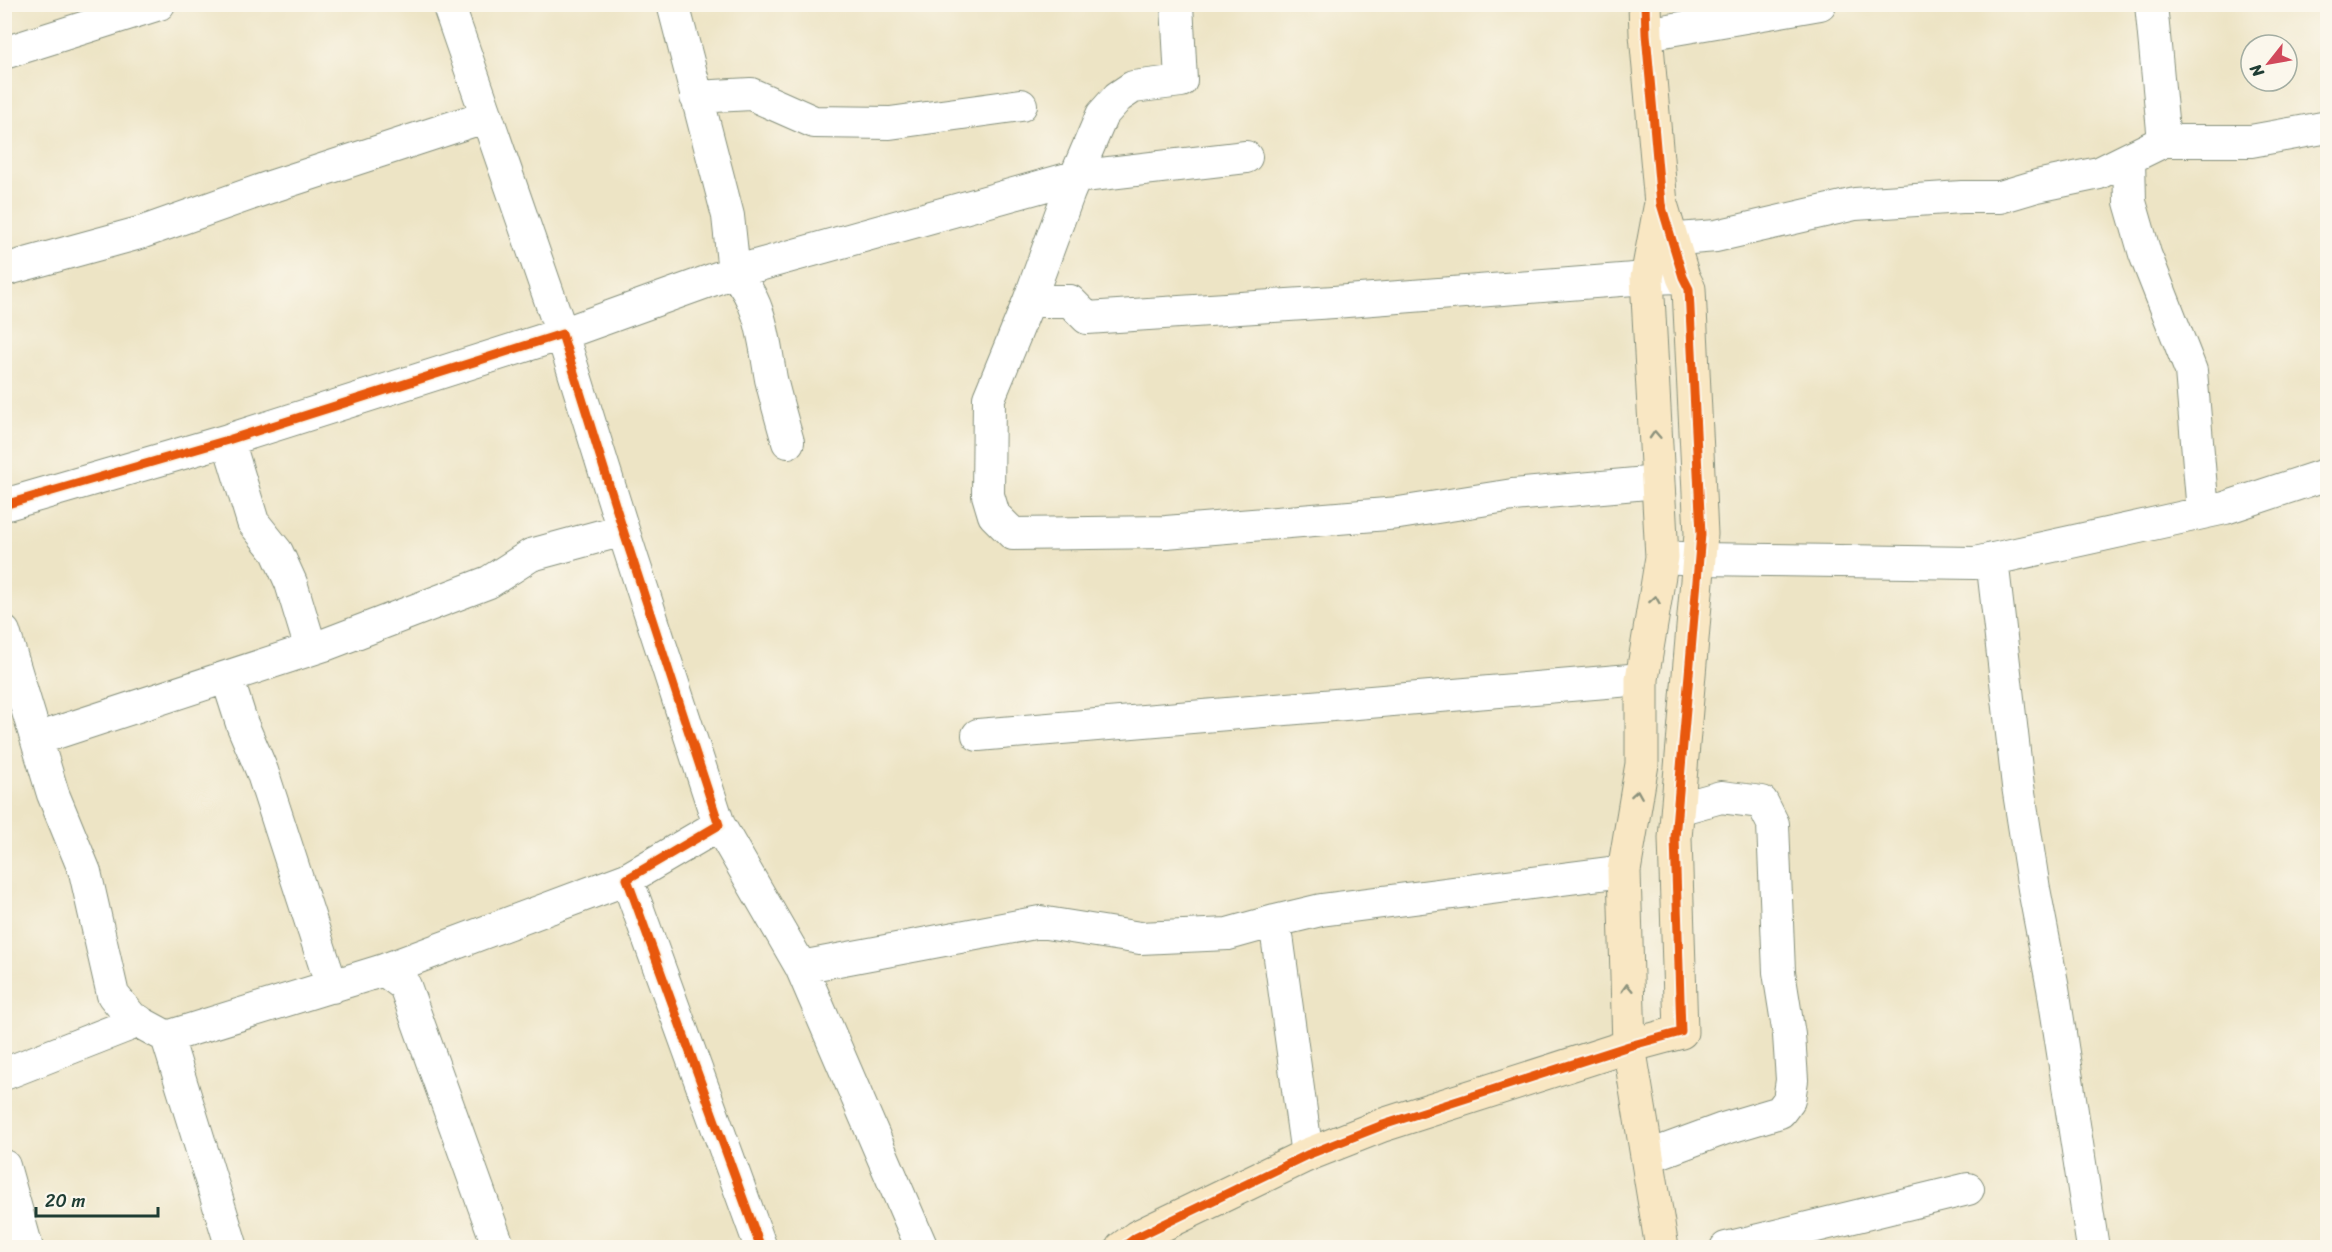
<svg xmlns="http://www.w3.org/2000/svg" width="2332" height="1252" font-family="Sriracha,sans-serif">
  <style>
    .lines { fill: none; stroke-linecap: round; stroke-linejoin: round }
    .street-casing { stroke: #86907c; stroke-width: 34 }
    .secondary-casing { stroke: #86907c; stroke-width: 35 }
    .street { stroke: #fff; stroke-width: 32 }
    .secondary { stroke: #f9e7c3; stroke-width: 33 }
    .cycleway-casing { stroke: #fbf7ec; stroke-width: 13 }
    .cycleway { stroke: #e8590c; stroke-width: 9 }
    .oneway { stroke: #8c927c }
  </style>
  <rect width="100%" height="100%" fill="#fbf7ec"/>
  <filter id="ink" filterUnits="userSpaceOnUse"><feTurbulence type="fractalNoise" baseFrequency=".0167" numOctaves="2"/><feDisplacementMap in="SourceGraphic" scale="12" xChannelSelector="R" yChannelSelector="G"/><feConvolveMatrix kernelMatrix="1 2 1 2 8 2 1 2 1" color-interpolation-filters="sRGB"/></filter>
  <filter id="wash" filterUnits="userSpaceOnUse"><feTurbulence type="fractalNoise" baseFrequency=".008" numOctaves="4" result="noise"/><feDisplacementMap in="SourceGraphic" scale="24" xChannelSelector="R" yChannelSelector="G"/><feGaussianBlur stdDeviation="1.35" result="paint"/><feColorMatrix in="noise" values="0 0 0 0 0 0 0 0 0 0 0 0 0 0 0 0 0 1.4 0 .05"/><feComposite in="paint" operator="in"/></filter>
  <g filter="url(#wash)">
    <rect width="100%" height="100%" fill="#ede4c5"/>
  </g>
  <g filter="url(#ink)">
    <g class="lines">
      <!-- street casing -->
      <g class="street-casing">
        <path id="street" d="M448 4 562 334 734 272 728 216 673 4
          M1177 4 1181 81 1133 87 1118 97 1102 115 1069 192 1029 301 989 398 988 495 994 515 1013 534 1166 532 1399 513 1513 495 1658 482
          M2151 4 2164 141H2251L2328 127
          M1646 34 1820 4
          M4 53 159 4
          M696 97 751 94 814 122 890 123 1021 105
          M2129 159 2130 202 2145 254 2191 371 2203 512
          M1654 241 1716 236 1855 204 1962 197H2000L2037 186 2099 173 2164 141
          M4 270 143 232 270 187 487 116
          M1029 301H1070L1087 318 1334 302 1647 278 1683 277
          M228 440 253 522 277 552 291 583 311 649
          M788 442C782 421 776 400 771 379 764 340 762 303 734 272L1075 177 1246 157
          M4 505 228 440 562 334 623 530 719 825 627 879 761 1248
          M1662 557 1699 559 1975 563 2225 508 2328 474
          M1992 559 2018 786 2034 889 2053 988 2093 1248
          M4 632 53 794 85 872 113 995 132 1018 167 1037 232 1248
          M227 677 242 724 262 771 332 987
          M978 735 1642 679
          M37 739 327 644 489 582 531 555 623 530
          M719 825 801 967 922 1248
          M801 967 1040 922 1140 938 1228 934 1275 921
          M384 970 627 879
          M167 1037 384 970 405 986 499 1248
          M4 1074 139 1021
          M1307 1155 1275 921 1321 910 1624 871
          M1647 1157 1723 1129 1780 1112 1789 1100 1792 1080 1789 1035 1779 972 1773 824 1762 802 1721 797 1678 809
          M4 1166 27 1248
          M1726 1248 1968 1189"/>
      </g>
      <!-- secondary casing -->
      <g class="secondary-casing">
        <path id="secondary" d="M1660 208 1647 278 1662 557 1642 679V764L1624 871 1629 1046 1662 1248
          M1122 1248 1137 1237 1307 1155 1383 1125 1629 1046 1681 1032 1675 838 1701 534 1689 289 1683 277 1661 204 1646 34 1645 4"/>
      </g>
      <!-- street -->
      <use href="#street" class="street"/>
      <!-- secondary -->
      <use href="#secondary" class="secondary"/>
      <!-- cycleway casing -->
      <g class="cycleway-casing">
        <path id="cycleway" d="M4 505 228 440 562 334 623 530 719 825 627 879 761 1248
          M1122 1248 1137 1237 1307 1155 1383 1125 1629 1046 1681 1032 1675 838 1701 534 1689 289 1683 277 1661 204 1646 34 1645 4"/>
      </g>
      <!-- cycleway -->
      <use href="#cycleway" class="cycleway"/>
    </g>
    <!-- one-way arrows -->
    <defs><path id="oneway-chevron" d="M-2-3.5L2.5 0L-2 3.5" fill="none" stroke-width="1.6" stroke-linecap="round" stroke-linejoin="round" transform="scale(1.5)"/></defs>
    <g class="oneway">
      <use href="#oneway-chevron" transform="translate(1655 435) rotate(-93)"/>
      <use href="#oneway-chevron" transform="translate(1655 600) rotate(-81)"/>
      <use href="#oneway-chevron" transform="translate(1637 794) rotate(-81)"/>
      <use href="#oneway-chevron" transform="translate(1627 988) rotate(-92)"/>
    </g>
  </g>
  <!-- margin -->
  <rect width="2332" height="1252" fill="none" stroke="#fbf7ec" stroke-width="24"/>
  <!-- north arrow -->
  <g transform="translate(2269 63) rotate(239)"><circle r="28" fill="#fbf7ec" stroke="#a3ada2" stroke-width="1.5"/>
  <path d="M0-4.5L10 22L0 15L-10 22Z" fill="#d1495b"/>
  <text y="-9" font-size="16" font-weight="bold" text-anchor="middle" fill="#1f3d34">N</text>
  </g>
  <!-- scale -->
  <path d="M36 1207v9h122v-9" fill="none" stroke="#1f3d34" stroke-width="3"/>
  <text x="45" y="1207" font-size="18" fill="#1f3d34" stroke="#fbf7ec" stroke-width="4.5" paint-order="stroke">20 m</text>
</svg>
